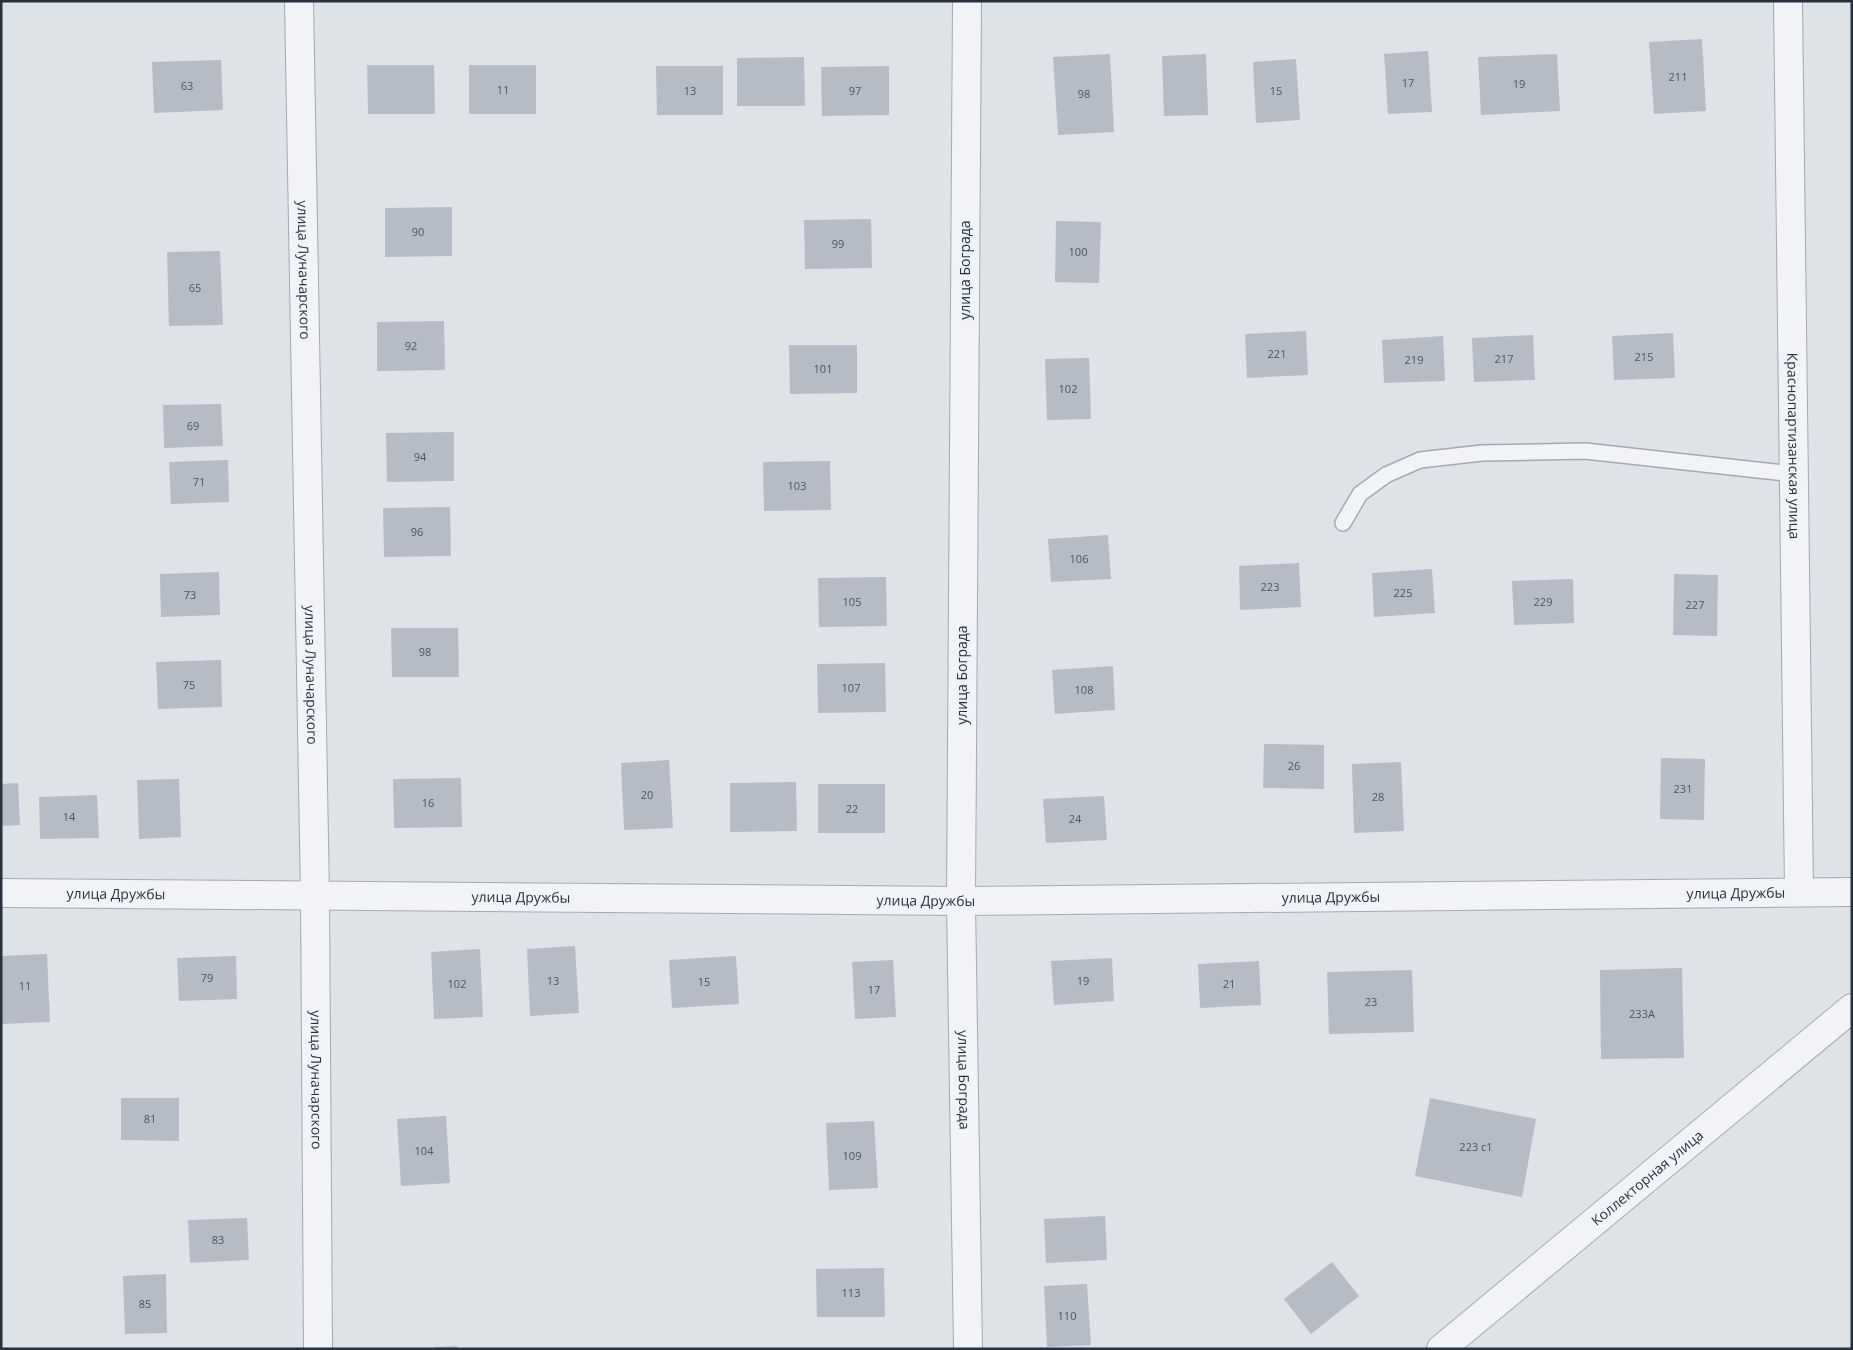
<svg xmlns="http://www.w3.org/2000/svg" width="1853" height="1350" font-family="'Open Sans',sans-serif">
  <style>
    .building { fill: #b5bcc5 }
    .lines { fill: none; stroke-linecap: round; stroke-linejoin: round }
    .service-casing { stroke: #a3aab2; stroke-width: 18 }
    .minor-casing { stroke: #a3aab2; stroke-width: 30 }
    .tertiary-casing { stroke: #a3aab2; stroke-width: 30 }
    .service { stroke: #f1f3f6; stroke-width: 15 }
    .minor { stroke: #f1f3f6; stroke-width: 28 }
    .tertiary { stroke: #f1f3f6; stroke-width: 28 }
    .labels { text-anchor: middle; stroke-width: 4; stroke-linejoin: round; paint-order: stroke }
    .number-label { font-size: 11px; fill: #4a5461 }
    .street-label { font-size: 14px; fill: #263240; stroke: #edf2f6 }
  </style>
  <rect width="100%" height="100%" fill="#dee3e8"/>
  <!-- building -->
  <path class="building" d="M1702 39 1706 111 1654 114 1649 42Z
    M1428 51 1432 112 1388 114 1384 54Z
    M1110 54 1114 132 1058 135 1053 57Z
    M1206 54 1208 115 1164 116 1162 56Z
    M1557 54 1560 111 1481 115 1478 57Z
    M804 57 805 106H737V58Z
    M1296 59 1300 120 1256 123 1253 62Z
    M221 60 223 110 154 113 152 62Z
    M367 65H434L435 114H368Z
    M469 65H536V114H469Z
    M656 66H723V115H657Z
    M889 66V115L822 116 821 67Z
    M452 207V256L385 257V208Z
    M871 219 872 268 805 269 804 220Z
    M1056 221 1101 222 1099 283 1055 282Z
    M220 251 223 325 169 326 167 252Z
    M444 321 445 370 377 371V322Z
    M1306 331 1308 375 1247 378 1245 334Z
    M1673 333 1675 378 1614 380 1612 336Z
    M1533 335 1535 380 1474 382 1472 338Z
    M1443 336 1445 381 1384 383 1382 340Z
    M789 345H857V393L790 394Z
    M1089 358 1091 419 1047 420 1045 359Z
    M221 404 223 446 164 448 163 405Z
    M454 432V481L387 482 386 433Z
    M228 460 229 502 171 504 169 462Z
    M830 461 831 510 764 511 763 462Z
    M450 507 451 556 384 557 383 508Z
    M1108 535 1111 579 1051 582 1048 539Z
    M1299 563 1301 607 1240 610 1239 566Z
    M1432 569 1435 613 1374 617 1372 573Z
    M219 572 220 615 161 617 160 574Z
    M1674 574 1718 575 1717 636 1673 635Z
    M886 577 887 626 819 627 818 578Z
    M1573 579 1574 623 1514 625 1512 581Z
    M391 628H458L459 677H392Z
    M221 660 222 707 158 709 156 662Z
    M885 663 886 712 818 713 817 664Z
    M1113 666 1115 710 1055 714 1052 670Z
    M1264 744 1324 745V789L1263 788Z
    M1661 758 1705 759 1704 820 1660 819Z
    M669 760 673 828 624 830 621 763Z
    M1401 762 1404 831 1354 833 1352 764Z
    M461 778 462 827 394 828 393 779Z
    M179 779 181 837 139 839 137 780Z
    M796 782 797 831 730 832V783Z
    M18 783 20 825 1 826V784Z
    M818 784H885V833H818Z
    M97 795 99 838 40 839 39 797Z
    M1104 796 1107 840 1046 843 1043 799Z
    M575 946 579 1013 530 1016 527 949Z
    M480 949 483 1017 434 1019 431 952Z
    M47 954 50 1022 2 1024 1 956Z
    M236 956 237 999 179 1001 177 958Z
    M736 956 739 1004 672 1008 669 960Z
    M1112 958 1114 1001 1054 1005 1051 961Z
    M893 960 896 1017 855 1019 852 962Z
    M1259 961 1261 1005 1200 1008 1198 964Z
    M1682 968 1684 1058 1601 1059 1600 970Z
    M1412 970 1414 1032 1329 1034 1327 972Z
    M121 1098H179V1141L121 1140Z
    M1430 1098 1536 1119 1522 1197 1415 1176Z
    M446 1116 450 1183 401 1186 397 1119Z
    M874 1121 878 1188 829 1190 826 1123Z
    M1105 1216 1107 1260 1046 1263 1044 1219Z
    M247 1218 249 1260 190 1263 188 1220Z
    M1332 1262 1359 1296 1311 1334 1284 1299Z
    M884 1268 885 1317H817L816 1269Z
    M166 1274 167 1333 125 1334 123 1276Z
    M1087 1284 1091 1345 1047 1347 1044 1286Z
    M457 1346V1349H435V1347Z"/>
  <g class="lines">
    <!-- service casing -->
    <g class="service-casing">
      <path id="service" d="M1343 523 1360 494 1386 475 1420 460 1482 453 1585 451 1794 474"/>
    </g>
    <!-- minor casing -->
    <g class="minor-casing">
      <g id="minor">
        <path id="s1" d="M299 1 315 896 318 1349"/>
        <path id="s2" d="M967 1 961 901 968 1349"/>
        <path id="s3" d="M1788 1 1799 892"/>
      </g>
    </g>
    <!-- tertiary casing -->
    <g class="tertiary-casing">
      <g id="tertiary">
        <path id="s4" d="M1 893 961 901 1852 892"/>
        <path id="s5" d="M1441 1349 1852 1008"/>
      </g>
    </g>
    <!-- service -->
    <use href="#service" class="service"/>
    <!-- minor -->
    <use href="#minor" class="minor"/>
    <!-- tertiary -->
    <use href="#tertiary" class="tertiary"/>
  </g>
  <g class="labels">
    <!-- number labels -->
    <g class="number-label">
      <text x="1678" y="81">211</text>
      <text x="1408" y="87">17</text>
      <text x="1519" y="88">19</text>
      <text x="187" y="90">63</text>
      <text x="503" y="94">11</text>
      <text x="690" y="95">13</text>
      <text x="855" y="95">97</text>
      <text x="1276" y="95">15</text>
      <text x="1084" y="98">98</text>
      <text x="418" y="236">90</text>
      <text x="838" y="248">99</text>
      <text x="1078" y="256">100</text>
      <text x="195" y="292">65</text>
      <text x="411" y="350">92</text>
      <text x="1277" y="358">221</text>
      <text x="1644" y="361">215</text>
      <text x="1504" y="363">217</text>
      <text x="1414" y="364">219</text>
      <text x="823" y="373">101</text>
      <text x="1068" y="393">102</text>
      <text x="193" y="430">69</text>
      <text x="420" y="461">94</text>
      <text x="199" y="486">71</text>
      <text x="797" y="490">103</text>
      <text x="417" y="536">96</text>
      <text x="1079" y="563">106</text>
      <text x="1270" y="591">223</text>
      <text x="1403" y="597">225</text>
      <text x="190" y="599">73</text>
      <text x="852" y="606">105</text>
      <text x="1543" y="606">229</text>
      <text x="1695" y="609">227</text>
      <text x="425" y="656">98</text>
      <text x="189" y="689">75</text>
      <text x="851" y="692">107</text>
      <text x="1084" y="694">108</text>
      <text x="1294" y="770">26</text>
      <text x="1683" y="793">231</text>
      <text x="647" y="799">20</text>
      <text x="1378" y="801">28</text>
      <text x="428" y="807">16</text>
      <text x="852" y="813">22</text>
      <text x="69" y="821">14</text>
      <text x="1075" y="823">24</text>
      <text x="207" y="982">79</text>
      <text x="553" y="985">13</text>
      <text x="1083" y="985">19</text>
      <text x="704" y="986">15</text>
      <text x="457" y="988">102</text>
      <text x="1229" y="988">21</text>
      <text x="25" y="990">11</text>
      <text x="874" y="994">17</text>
      <text x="1371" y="1006">23</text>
      <text x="1642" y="1018">233А</text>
      <text x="150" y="1123">81</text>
      <text x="1476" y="1151">223 с1</text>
      <text x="424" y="1155">104</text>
      <text x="852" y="1160">109</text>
      <text x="218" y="1244">83</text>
      <text x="851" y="1297">113</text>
      <text x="145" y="1308">85</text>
      <text x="1067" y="1320">110</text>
    </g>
    <!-- street labels -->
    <g class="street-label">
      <text dy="5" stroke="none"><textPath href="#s1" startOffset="269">улица Луначарского</textPath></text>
      <text transform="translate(965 270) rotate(-90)" y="5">улица Бограда</text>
      <text dy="5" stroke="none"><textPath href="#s3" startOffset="445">Краснопартизанская улица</textPath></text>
      <text dy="5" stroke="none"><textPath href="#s1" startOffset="674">улица Луначарского</textPath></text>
      <text transform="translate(962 675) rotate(-90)" y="5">улица Бограда</text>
      <text dy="5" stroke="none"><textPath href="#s4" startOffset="1735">улица Дружбы</textPath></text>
      <text dy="5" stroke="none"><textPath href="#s4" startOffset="115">улица Дружбы</textPath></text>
      <text dy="5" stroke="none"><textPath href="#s4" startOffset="520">улица Дружбы</textPath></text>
      <text dy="5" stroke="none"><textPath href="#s4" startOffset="1330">улица Дружбы</textPath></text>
      <text dy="5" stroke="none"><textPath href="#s4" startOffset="925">улица Дружбы</textPath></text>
      <text dy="5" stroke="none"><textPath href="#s1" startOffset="1079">улица Луначарского</textPath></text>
      <text dy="5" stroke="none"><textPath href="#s2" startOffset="1079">улица Бограда</textPath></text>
      <text dy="5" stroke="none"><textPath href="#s5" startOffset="268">Коллекторная улица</textPath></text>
    </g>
  </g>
  <!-- border -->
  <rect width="1853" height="1350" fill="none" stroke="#263240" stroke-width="5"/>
</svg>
